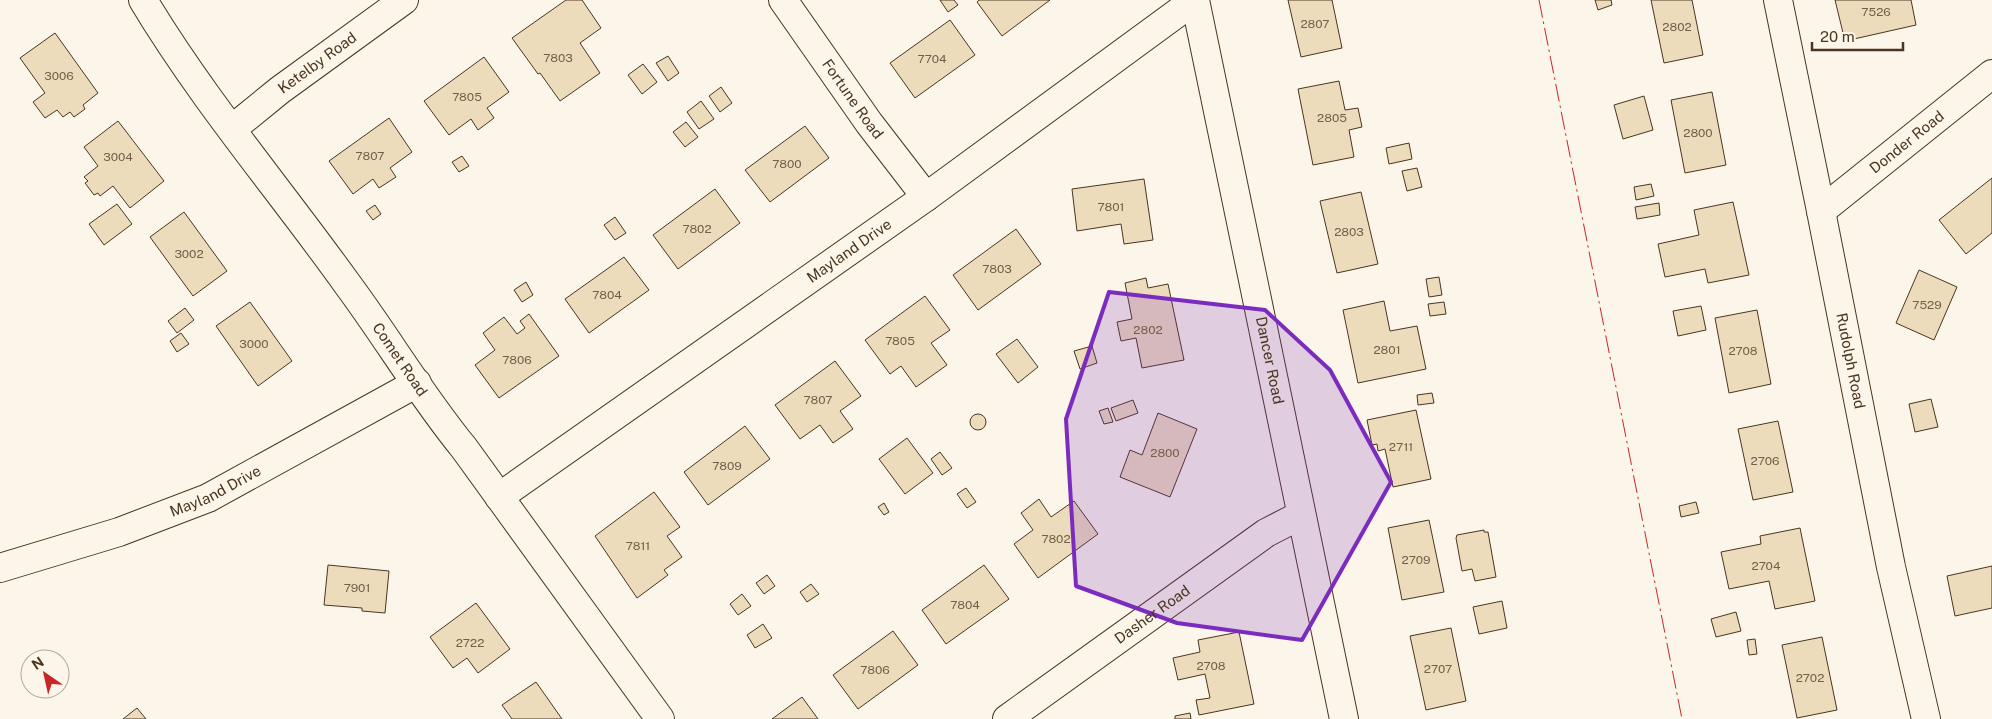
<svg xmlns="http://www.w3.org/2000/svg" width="1992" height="719" font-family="'Public Sans',sans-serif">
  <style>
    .building { fill: #ecdcbc; stroke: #4a3520 }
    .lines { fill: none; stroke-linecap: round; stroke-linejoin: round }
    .street-casing { stroke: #4a3520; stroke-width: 30 }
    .street { stroke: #fbf6e9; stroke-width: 28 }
    .power { stroke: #c62828; stroke-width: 1; stroke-dasharray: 18 4 2.5 4; stroke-linecap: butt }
    .marked { fill: #7b2cbf; fill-opacity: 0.2; stroke: #7b2cbf; stroke-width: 4; stroke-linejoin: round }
    .labels { text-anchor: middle; stroke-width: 4; stroke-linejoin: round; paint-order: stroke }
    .number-label { font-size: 12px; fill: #725f47 }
    .street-label { font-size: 15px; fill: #4a3520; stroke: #fbf6e9 }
  </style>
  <rect width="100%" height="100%" fill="#fbf6e9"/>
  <!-- building -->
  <path class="building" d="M566 0H582L601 28 580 43 600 73 560 101 540 73 538 74 512 38Z
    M940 0H954L958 5 948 12Z
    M979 0H1050L1002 36 977 2Z
    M1288 0H1332L1342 48 1301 57Z
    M1595 0H1611L1612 5 1598 10Z
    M1651 0H1692L1703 55 1664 63Z
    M1835 0H1911L1916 25 1845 41Z
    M950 20 975 55 915 98 890 63Z
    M55 33 98 93 83 105 85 109 74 117 70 112 63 117 57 110 45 118 33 102 45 93 20 58Z
    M668 56 679 73 668 81 656 63Z
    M484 57 509 92 487 108 494 118 478 130 471 119 449 135 424 101Z
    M643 64 657 82 642 94 628 75Z
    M1339 81 1345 110 1358 108 1362 127 1349 130 1354 157 1313 165 1298 89Z
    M721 87 732 103 720 112 709 96Z
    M1712 92 1726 165 1685 173 1671 100Z
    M1644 96 1653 130 1623 139 1614 105Z
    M701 101 714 119 699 129 687 112Z
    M389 118 412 152 390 168 396 177 379 188 373 179 353 194 329 161Z
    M118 121 164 181 130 208 113 186 100 196 98 193 94 195 85 183 88 181 84 177 98 166 84 147Z
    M686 122 698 137 685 147 673 132Z
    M805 126 829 158 770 202 745 170Z
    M1409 143 1412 159 1389 164 1386 148Z
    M462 156 469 166 459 172 452 162Z
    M1417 168 1422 187 1407 191 1402 171Z
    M1992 178V233L1966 254 1939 220Z
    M1144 179 1153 240 1124 244 1121 224 1077 231 1072 189Z
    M1651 184 1654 196 1636 200 1634 187Z
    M715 189 740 223 678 269 653 235Z
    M1361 192 1378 264 1337 273 1320 201Z
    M1733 202 1749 275 1708 283 1705 269 1665 277 1658 244 1699 235 1694 210Z
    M1659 203 1660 215 1637 219 1635 207Z
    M117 204 132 224 104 245 89 224Z
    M375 205 381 214 373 220 366 211Z
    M184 212 227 271 193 296 150 237Z
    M615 217 626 233 615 240 604 225Z
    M1016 229 1041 264 978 310 953 275Z
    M624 257 649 290 589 333 565 299Z
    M1919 270 1957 287 1934 340 1896 323Z
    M1439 277 1442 295 1429 297 1426 279Z
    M1146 278 1148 288 1168 284 1184 360 1142 368 1136 338 1121 341 1117 322 1132 319 1125 283Z
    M526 282 533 295 522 302 514 290Z
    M925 296 950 330 931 343 947 365 916 387 901 366 890 374 865 340Z
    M1384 301 1390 331 1417 326 1426 369 1358 383 1343 310Z
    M250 302 292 361 258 386 216 326Z
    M1444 302 1446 314 1430 316 1428 304Z
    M1701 306 1706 330 1678 336 1673 311Z
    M185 308 194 320 177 333 168 321Z
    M1757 310 1771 384 1729 393 1715 318Z
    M529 314 559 356 499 398 475 365 495 350 483 333 504 317 517 334 525 328 520 321Z
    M181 333 189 344 177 352 170 341Z
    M1017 339 1038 367 1018 383 996 354Z
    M1092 346 1097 363 1080 369 1074 351Z
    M835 361 861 396 840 411 853 429 833 443 820 425 800 439 775 405Z
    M1432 393 1434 403 1418 405 1417 395Z
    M1931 399 1938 427 1915 432 1909 404Z
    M1133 400 1138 413 1116 421 1111 408Z
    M1108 408 1113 422 1104 424 1099 411Z
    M1416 410 1431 479 1393 487 1385 449 1378 451 1377 444 1372 445 1367 420Z
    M1158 413 1197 429 1170 497 1120 477 1130 450 1142 455Z
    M970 422a8 8 0 1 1 16 0a8 8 0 1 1-16 0Z
    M1778 421 1793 492 1753 500 1738 429Z
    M745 426 770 459 708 505 684 472Z
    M907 438 933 473 905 494 879 459Z
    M940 452 952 468 942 475 931 459Z
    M966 488 976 502 967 508 957 494Z
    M654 492 680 527 667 536 682 557 664 570 668 575 637 598 595 536Z
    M1039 499 1051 517 1074 501 1098 534 1038 578 1014 544 1033 530 1021 513Z
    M1696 502 1699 513 1681 517 1679 506Z
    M884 503 889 512 884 515 878 507Z
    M1429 520 1444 592 1402 600 1388 528Z
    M1800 528 1815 601 1775 609 1769 581 1729 589 1721 552 1761 544 1760 536Z
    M1484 530V532H1488L1496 577 1475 581 1472 569 1462 571 1456 538 1457 535Z
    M328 565 389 571 385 613 362 611V608L324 605Z
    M984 565 1009 599 946 644 922 610Z
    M1992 566V608L1955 616 1947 576Z
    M767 575 775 586 764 594 756 583Z
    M811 584 819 594 807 602 800 592Z
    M742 594 751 606 738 615 730 604Z
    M1502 601 1507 628 1479 634 1473 607Z
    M476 603 510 649 478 673 467 658 453 668 430 637Z
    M1736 612 1741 631 1716 637 1711 619Z
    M763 624 772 638 755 648 747 635Z
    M1451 628 1466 701 1426 710 1410 636Z
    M893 631 918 665 858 709 833 675Z
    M1239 632 1254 704 1199 715 1196 700 1210 698 1205 674 1178 680 1173 658 1200 652 1198 640Z
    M1822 637 1837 710 1797 718 1782 645Z
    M1755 639 1757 654 1749 655 1747 640Z
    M536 682 562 719H512L502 705Z
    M802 697 818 719H772Z
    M137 708 146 719H123Z
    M1190 713 1191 719H1175V716Z"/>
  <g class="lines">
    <!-- street casing -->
    <g class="street-casing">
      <g id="street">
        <path id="s1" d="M143 0C203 100 280 190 348 285 388 339 422 397 464 448L660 719"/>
        <path id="s2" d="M783 0 869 123 926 197"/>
        <path id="s3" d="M1195 0 1344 719"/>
        <path id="s4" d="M1778 0 1821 211 1891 567 1926 719"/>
        <path id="s5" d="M232 129 280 90 404 0"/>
        <path id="s6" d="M1821 211 1992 74"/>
        <path id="s7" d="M499 497 926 197 1195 0"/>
        <path id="s8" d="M0 568 119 532 208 498 417 383"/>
        <path id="s9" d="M1007 719 1266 533 1301 515"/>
      </g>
    </g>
    <!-- street -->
    <use href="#street" class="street"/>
    <!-- power -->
    <path class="power" d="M1539 0 1682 719"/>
  </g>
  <!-- marked area -->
  <path class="marked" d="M1109 292 1265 310 1330 370 1391 482 1302 640 1177 623 1076 586 1066 419Z"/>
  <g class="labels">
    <!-- number labels -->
    <g class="number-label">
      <text x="1876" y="16">7526</text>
      <text x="1315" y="28">2807</text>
      <text x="1677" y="31">2802</text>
      <text x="558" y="62">7803</text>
      <text x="932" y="63">7704</text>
      <text x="59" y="80">3006</text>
      <text x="467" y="101">7805</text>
      <text x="1332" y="122">2805</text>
      <text x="1698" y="137">2800</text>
      <text x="370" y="160">7807</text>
      <text x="118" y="161">3004</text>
      <text x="787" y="168">7800</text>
      <text x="1111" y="211">7801</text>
      <text x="697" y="233">7802</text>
      <text x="1349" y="236">2803</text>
      <text x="189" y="258">3002</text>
      <text x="997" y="273">7803</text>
      <text x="607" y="299">7804</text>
      <text x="1927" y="309">7529</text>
      <text x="1148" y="334">2802</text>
      <text x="900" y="345">7805</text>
      <text x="254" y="348">3000</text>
      <text x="1387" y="354">2801</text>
      <text x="1743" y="355">2708</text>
      <text x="517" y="364">7806</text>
      <text x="818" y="404">7807</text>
      <text x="1401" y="451">2711</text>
      <text x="1165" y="457">2800</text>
      <text x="1765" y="465">2706</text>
      <text x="727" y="470">7809</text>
      <text x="1056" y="543">7802</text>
      <text x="638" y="550">7811</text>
      <text x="1416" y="564">2709</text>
      <text x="1766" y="570">2704</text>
      <text x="357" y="592">7901</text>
      <text x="965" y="609">7804</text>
      <text x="470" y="647">2722</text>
      <text x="1211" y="670">2708</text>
      <text x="1438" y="673">2707</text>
      <text x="875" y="674">7806</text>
      <text x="1810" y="682">2702</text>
    </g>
    <!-- street labels -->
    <g class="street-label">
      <text dy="5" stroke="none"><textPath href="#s5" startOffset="108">Ketelby Road</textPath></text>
      <text dy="5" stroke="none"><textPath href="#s2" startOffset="121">Fortune Road</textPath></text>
      <text dy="5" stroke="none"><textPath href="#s6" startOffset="110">Donder Road</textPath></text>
      <text dy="5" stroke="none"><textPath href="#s7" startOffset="428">Mayland Drive</textPath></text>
      <text dy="5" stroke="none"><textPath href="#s1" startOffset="442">Comet Road</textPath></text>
      <text dy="5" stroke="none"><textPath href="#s3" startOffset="368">Dancer Road</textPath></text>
      <text dy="5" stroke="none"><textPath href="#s4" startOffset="368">Rudolph Road</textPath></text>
      <text dy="5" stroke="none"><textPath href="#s8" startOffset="229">Mayland Drive</textPath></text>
      <text dy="5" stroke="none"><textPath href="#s9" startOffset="179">Dasher Road</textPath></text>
    </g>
  </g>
  <!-- north arrow -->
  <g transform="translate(45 674) rotate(326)"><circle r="24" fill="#fbf6e9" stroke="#b4a999"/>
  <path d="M0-4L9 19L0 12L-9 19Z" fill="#c62828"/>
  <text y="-8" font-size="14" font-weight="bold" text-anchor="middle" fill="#4a3520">N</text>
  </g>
  <!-- scale -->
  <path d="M1812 42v8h91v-8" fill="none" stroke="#4a3520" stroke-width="2.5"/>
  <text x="1820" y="42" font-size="15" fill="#4a3520" stroke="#fbf6e9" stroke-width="4" paint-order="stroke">20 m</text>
</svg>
